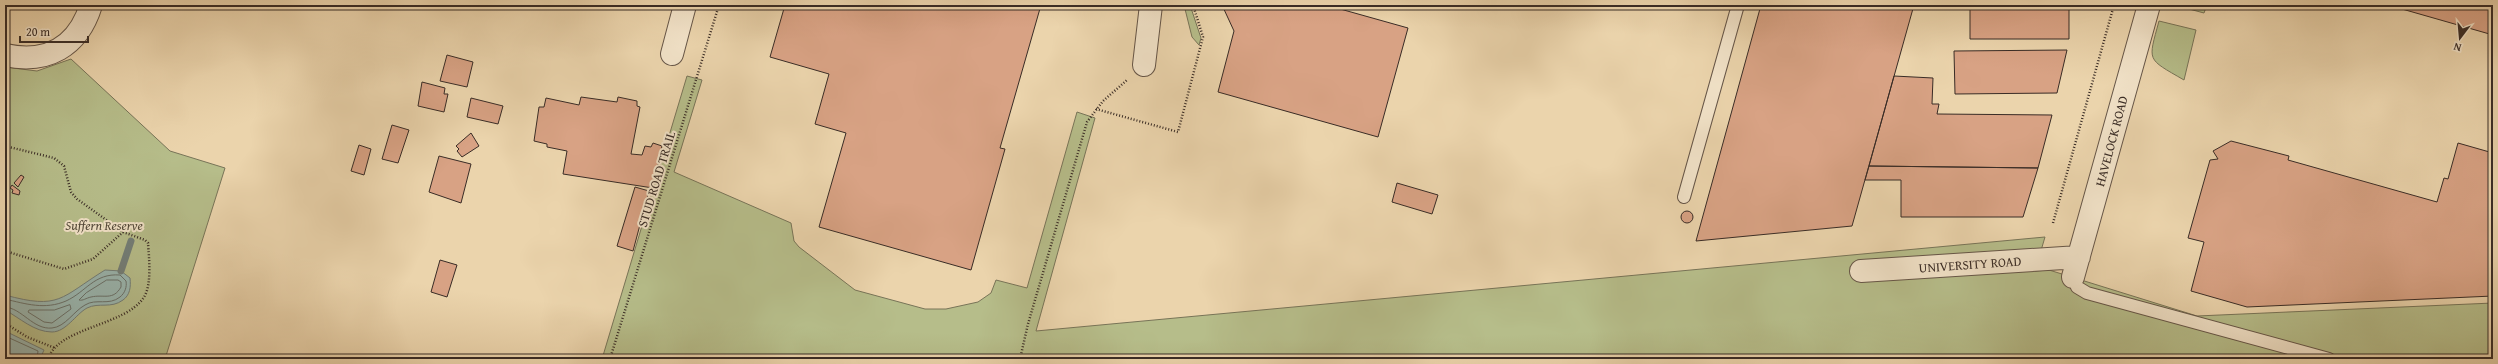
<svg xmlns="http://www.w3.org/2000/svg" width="2498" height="364" font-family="'Gentium Book Plus',serif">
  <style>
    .green { fill: #b6bd8a; stroke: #787458 }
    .water { fill: #9ab7b1; stroke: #737f79 }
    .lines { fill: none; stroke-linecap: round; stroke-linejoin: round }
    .shore { stroke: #6a726c; stroke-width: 1 }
    .stream { stroke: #737f79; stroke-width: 7 }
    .building { fill: #d8a284; stroke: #392c26 }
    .lane-casing { stroke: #665648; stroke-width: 14 }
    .street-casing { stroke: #665648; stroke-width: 24 }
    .path { stroke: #392c26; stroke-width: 2.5; stroke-dasharray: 1 2; stroke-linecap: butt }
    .lane { stroke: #f2e3c9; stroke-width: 12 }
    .street { stroke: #f2e3c9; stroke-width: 22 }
    .labels { text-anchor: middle; stroke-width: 4; stroke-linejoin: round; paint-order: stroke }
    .street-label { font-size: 13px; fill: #392c26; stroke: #f2e3c9 }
    .park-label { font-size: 13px; font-style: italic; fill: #52493a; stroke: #f2e3c9 }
  </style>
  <rect width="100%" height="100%" fill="#ebd4ac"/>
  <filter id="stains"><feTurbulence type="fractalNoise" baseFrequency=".005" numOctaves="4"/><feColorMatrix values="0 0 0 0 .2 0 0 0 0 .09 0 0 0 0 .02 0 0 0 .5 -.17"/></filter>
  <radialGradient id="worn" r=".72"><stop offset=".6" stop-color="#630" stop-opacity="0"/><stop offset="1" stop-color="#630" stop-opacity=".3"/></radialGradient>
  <!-- green -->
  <path class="green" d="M1184 5H1190L1201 38 1199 45 1192 37Z
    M2174 5H2207L2204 13Z
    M2159 21 2196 30 2184 80C2146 58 2148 62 2159 21Z
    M71 59 170 151 225 168 165 359H5V67L37 71Z
    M687 76 702 80 674 172 791 223 794 241 799 247 855 290 925 309H946L978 302 991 293 996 280 1027 288 1077 112 1095 118 1036 331 2045 237 2035 271 2049 270 2197 316 2493 303V359H602Z"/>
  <!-- water -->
  <path class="water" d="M105 270 121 271 130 278C131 287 130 295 123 300 111 309 99 302 87 308 76 314 66 332 52 332 34 332 20 318 5 310V295C60 310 60 298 105 270Z
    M5 331 44 350 40 359H5Z"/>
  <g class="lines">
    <!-- shore -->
    <path class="shore" d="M107 280H118L121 282V287C113 301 104 294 91 297 86 298 83 301 79 300L86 293Z
      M5 299C26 304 45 310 66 301 86 292 94 273 120 275L126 281C127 287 125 293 120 297 109 306 96 298 85 305 74 311 65 327 52 328 33 330 22 308 5 307
      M70 305 71 309 52 323 44 322 28 312 29 310H54Z
      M5 336 38 351 37 359"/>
    <!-- stream -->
    <path class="stream" d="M121 271 131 241"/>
  </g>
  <!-- building -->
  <path class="building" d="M785 5H1041L1000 148 1005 149 971 270 819 227 846 133 815 124 829 74 770 57Z
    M1222 5H1326L1408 28 1378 137 1218 92 1234 31Z
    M1761 5H1914L1852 226 1696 241Z
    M1970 5H2069V39H1970Z
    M2388 5H2493V35Z
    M2067 50 2057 93 1955 94 1954 51Z
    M447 55 473 62 467 87 440 81Z
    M1894 76 1933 78 1932 104H1939L1937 114 2052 115 2038 168 1869 166Z
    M422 82 445 88 444 94H448L444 112 418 106Z
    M581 97 617 102 618 97 637 101V106L640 107 631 154 642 155 645 146 651 147 653 143 662 146 653 188 563 174 567 151 547 147V144L534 141 539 107H544L546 98 579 105Z
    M471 98 503 106 498 124 467 117Z
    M392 125 409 130 398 163 382 159Z
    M471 133 479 146 462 157 457 151 459 149 456 146Z
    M2231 141 2289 156 2288 160 2437 202 2444 178 2448 179 2458 143 2493 153V296L2247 307 2191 291 2204 242 2188 238 2210 160 2218 159 2213 151Z
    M359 145 371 149 364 175 351 171Z
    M439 156 471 164 461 203 429 192Z
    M1869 166 2038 168 2023 217H1901V180H1865Z
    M21 175 24 177 18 187 14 183Z
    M1397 183 1438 195 1432 214 1392 202Z
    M12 185 20 191 19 195 12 193 13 190 10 188Z
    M635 187 649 191 633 251 617 246Z
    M1681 217a6 6 0 1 1 12 0a6 6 0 1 1-12 0Z
    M440 260 457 265 447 297 431 292Z"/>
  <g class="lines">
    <!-- lane casing -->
    <g class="lane-casing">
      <path id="lane" d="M1684 197 1738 5
        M2073 277 2077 287 2087 293 2329 359"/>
    </g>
    <!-- street casing -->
    <g class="street-casing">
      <path id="street" d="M672 54 685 5
        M5 55C47 64 78 47 91 5
        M1144 65 1151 5
        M1861 271 2079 257
        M2073 277 2149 5"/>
    </g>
    <!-- path -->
    <path class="path" d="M1096 109 1178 132 1203 37 1193 5
      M5 146 54 158 64 166 71 192 77 199 123 232 145 240 148 243C149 257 152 285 144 297 126 326 58 327 48 359
      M2053 223 2114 5
      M5 251 64 269 93 259 123 232
      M5 323 27 337 55 348
      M610 359 719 5
      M1020 359 1028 324 1087 122 1103 101 1127 80"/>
    <!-- lane -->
    <use href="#lane" class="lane"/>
    <!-- street -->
    <use href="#street" class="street"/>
  </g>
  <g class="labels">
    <!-- street labels -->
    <g class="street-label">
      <text transform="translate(2111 141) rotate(-75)" y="5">HAVELOCK ROAD</text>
      <text transform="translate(656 179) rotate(-73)" y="5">STUD ROAD TRAIL</text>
      <text transform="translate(1970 264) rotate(-4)" y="5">UNIVERSITY ROAD</text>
    </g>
    <!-- park labels -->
    <g class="park-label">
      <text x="104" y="230">Suffern Reserve</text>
    </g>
  </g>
  <!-- margin -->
  <rect width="2498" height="364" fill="none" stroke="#ebd4ac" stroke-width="20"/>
  <rect x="6" y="6" width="2486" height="352" fill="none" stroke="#392c26" stroke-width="2"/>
  <rect x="10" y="10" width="2478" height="344" fill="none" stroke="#392c26"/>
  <!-- north arrow -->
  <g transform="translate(2460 38) rotate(196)" stroke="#f2e3c9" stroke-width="3" paint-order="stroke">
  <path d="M0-3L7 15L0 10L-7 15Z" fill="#392c26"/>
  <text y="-6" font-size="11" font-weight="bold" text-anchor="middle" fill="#392c26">N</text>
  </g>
  <!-- scale -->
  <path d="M20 36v6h68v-6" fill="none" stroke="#392c26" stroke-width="2"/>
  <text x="26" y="36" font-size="12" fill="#392c26" stroke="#f2e3c9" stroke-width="3" paint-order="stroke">20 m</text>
  <rect width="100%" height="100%" filter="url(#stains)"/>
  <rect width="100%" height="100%" fill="url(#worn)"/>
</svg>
